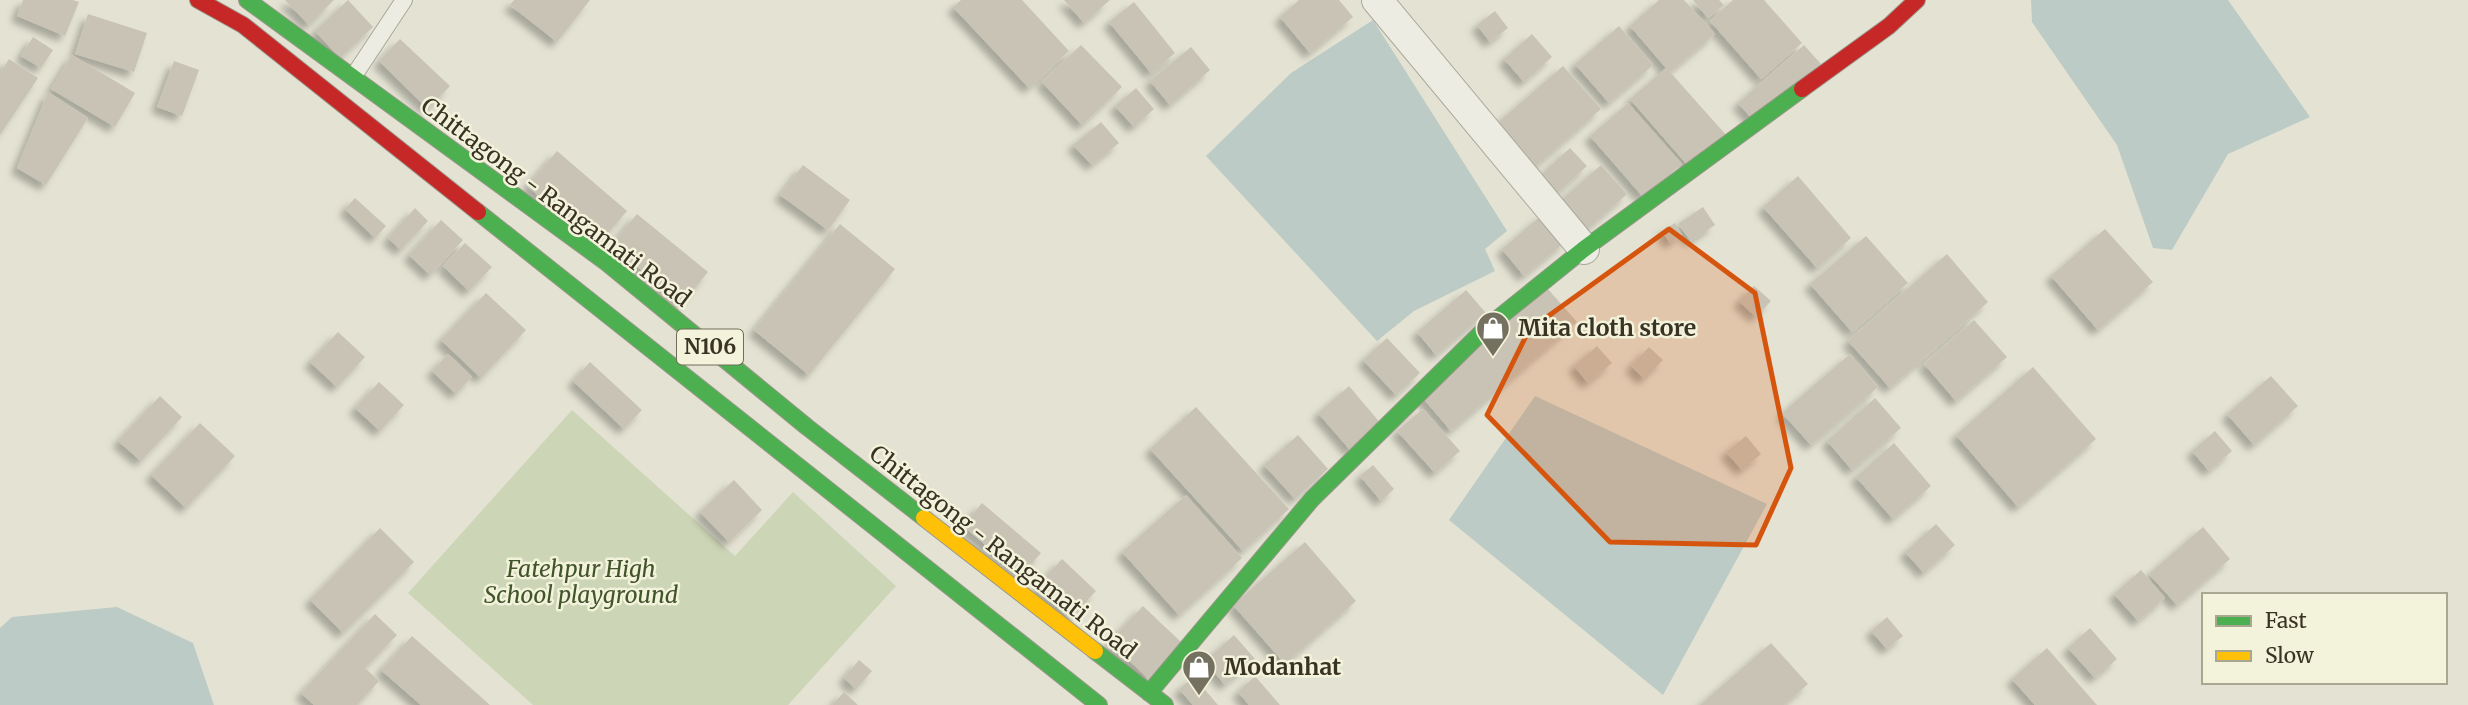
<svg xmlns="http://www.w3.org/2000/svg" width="2468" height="705" font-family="Merriweather,serif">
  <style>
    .green { fill: #cdd5b7 }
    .water { fill: #bccbc5 }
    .building { fill: #c8c3b4; filter: url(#shadow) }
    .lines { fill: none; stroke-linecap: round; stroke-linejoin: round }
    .lane-casing { stroke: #aaa89b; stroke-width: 18 }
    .street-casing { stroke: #aaa89b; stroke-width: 32 }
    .fast-casing { stroke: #9a978b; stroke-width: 18 }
    .slow-casing { stroke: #9a978b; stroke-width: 18 }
    .jam-casing { stroke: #9a978b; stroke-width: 18 }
    .lane { stroke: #edece3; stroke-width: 16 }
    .street { stroke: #edece3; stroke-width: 30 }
    .fast { stroke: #4caf50; stroke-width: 16 }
    .slow { stroke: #ffc107; stroke-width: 16 }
    .jam { stroke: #c62828; stroke-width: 16 }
    .marked { fill: #d6550e; fill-opacity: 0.2; stroke: #d6550e; stroke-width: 5; stroke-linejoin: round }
    .labels { text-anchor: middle; stroke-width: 5; stroke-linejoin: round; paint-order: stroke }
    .shield { fill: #f3f2db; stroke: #716c5a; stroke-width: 2 }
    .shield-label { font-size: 21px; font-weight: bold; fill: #393323 }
    .street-label { font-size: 23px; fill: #393323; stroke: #f3f2db }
    .poi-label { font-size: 23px; font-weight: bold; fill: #393323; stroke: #f3f2db; text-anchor: start }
    .park-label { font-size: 23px; font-style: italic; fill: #41542b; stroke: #f3f2db }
  </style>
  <defs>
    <filter id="shadow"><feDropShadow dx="-6" dy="6" stdDeviation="3.5" flood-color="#0004"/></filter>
  </defs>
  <rect width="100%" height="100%" fill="#e4e3d3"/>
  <!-- green -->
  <path class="green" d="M572 410 735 556 793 492 896 586 788 705H533L408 593Z"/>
  <!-- water -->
  <path class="water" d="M2031 0H2228L2310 117 2228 154 2172 250 2153 248 2117 145 2032 22Z
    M1373 20 1507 231 1485 249 1495 271 1414 311 1377 341 1206 156 1291 73Z
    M1535 396 1767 504 1663 695 1449 520Z
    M117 607 193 643 214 705H0V628L12 617Z"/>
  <!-- building -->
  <path class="building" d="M23 0H73L79 2 65 36 17 16Z
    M285 0H334L309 25Z
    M348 0 373 27 340 58 315 31Z
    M514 0H590L557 42 510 5Z
    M961 0H1022L1069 51 1029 88 953 7Z
    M1064 0H1110L1084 23Z
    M1299 0H1339L1353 17 1310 53 1280 17Z
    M1659 0H1684L1715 34 1670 72 1727 136 1690 168 1630 99 1666 68 1630 26Z
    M1693 0H1719L1724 5 1708 18Z
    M1733 0H1764L1802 43 1761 79 1710 21Z
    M1134 2 1175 53 1151 73 1109 22Z
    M1495 11 1508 28 1490 42 1477 25Z
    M88 14 147 33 134 72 75 54Z
    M1619 26 1653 65 1609 103 1575 64Z
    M1532 34 1552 57 1524 82 1504 59Z
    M33 37 53 50 41 68 21 56Z
    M400 39 450 86 428 109 379 61Z
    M1081 45 1122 87 1082 125 1042 82Z
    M1804 45 1821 64 1754 121 1738 103Z
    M1191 47 1210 70 1170 105 1150 81Z
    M72 55 135 93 115 127 51 89Z
    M9 59 38 78 0 135V73Z
    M174 61 199 70 182 116 157 107Z
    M1563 66 1601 109 1526 175 1488 131Z
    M1136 88 1154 109 1134 127 1115 106Z
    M48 92 88 118 46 185 17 168Z
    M1628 103 1682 164 1643 197 1590 136Z
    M1101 122 1119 143 1092 165 1073 145Z
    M1570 148 1587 166 1554 196 1537 178Z
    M557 151 627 211 597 246 527 186Z
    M803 165 850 200 828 230 780 195Z
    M1601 165 1627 194 1584 232 1559 202Z
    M1798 176 1851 238 1817 268 1763 207Z
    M355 198 386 226 375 238 345 209Z
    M1703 207 1715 225 1691 241 1678 224Z
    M415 208 428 221 401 250 388 238Z
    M637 214 708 272 682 304 611 245Z
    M1543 214 1566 241 1524 276 1502 249Z
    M441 220 463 240 430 275 409 255Z
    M1675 223 1682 235 1670 243 1662 231Z
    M840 224 895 269 809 375 754 330Z
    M2105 229 2153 282 2098 330 2051 276Z
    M1866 236 1908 283 1852 332 1810 284Z
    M465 243 492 267 469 291 443 266Z
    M1947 254 1988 302 1890 388 1848 341Z
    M1754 286 1771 301 1756 317 1739 301Z
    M1547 288 1577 322 1451 431 1422 397Z
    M1466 290 1486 313 1436 355 1417 332Z
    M486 293 526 330 481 378 441 340Z
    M1974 320 2007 357 1956 401 1924 364Z
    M338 332 365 357 337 387 310 362Z
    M1387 338 1420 373 1396 395 1363 360Z
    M1597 346 1612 363 1588 383 1574 366Z
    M1649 347 1663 360 1644 379 1631 366Z
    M448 354 472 377 456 394 432 371Z
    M1850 354 1878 387 1811 445 1782 413Z
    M590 362 642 410 624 429 573 381Z
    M2033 367 2096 439 2018 507 1956 435Z
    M2271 376 2298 406 2254 445 2227 414Z
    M379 382 404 405 380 431 355 408Z
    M1349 386 1382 425 1351 451 1318 413Z
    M160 396 182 417 141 461 118 441Z
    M1875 398 1901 428 1852 470 1827 441Z
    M1196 407 1289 509 1243 551 1150 449Z
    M1423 409 1460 451 1435 473 1397 431Z
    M200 423 235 456 186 508 151 475Z
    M2215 431 2232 451 2209 471 2192 451Z
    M1298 435 1328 469 1295 499 1264 465Z
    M1746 436 1761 454 1742 470 1726 452Z
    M1894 443 1931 486 1893 519 1856 477Z
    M1373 465 1394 489 1381 501 1360 476Z
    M734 480 762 510 729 542 700 512Z
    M1186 495 1242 558 1179 615 1122 552Z
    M982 503 1041 553 1021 575 963 526Z
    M1936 524 1955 545 1924 573 1905 552Z
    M2203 527 2230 559 2177 605 2149 574Z
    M380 528 414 562 343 633 310 600Z
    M1305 542 1356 601 1285 664 1233 605Z
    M1062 559 1096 591 1070 619 1036 587Z
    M2141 570 2165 598 2138 621 2114 594Z
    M1143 606 1182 643 1149 679 1109 642Z
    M375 614 397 635 365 668 379 681 357 705H314L301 693Z
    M1887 617 1903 636 1887 649 1871 631Z
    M2090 628 2117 659 2095 678 2068 648Z
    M1234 635 1255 659 1225 685 1205 661Z
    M412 636 490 705H421L381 670Z
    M1771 643 1808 684 1784 705H1700Z
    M2047 648 2097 705H2035L2012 679Z
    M859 660 872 671 856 689 844 678Z
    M1255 676 1280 705H1249L1238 692Z
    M1194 677 1218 705H1193L1179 689Z
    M844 692 858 705H832Z"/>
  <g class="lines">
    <!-- lane casing -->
    <g class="lane-casing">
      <path id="lane" d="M353 77 404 0"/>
    </g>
    <!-- street casing -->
    <g class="street-casing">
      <path id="street" d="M1377 0 1584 249"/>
    </g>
    <!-- fast casing -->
    <g class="fast-casing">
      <path id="fast" d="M247 0 607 263 807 427 924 518
        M478 212 1099 705
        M1095 651 1165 705
        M1149 693 1312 499 1486 328 1584 249 1802 89"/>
    </g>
    <!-- slow casing -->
    <g class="slow-casing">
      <path id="slow" d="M924 518 1095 651"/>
    </g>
    <!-- jam casing -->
    <g class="jam-casing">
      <path id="jam" d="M198 0 243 25 478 212
        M1802 89 1889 26 1917 0"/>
    </g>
    <!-- lane -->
    <use href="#lane" class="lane"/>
    <!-- street -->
    <use href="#street" class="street"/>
    <!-- fast -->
    <use href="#fast" class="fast"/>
    <!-- slow -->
    <use href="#slow" class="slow"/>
    <!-- jam -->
    <use href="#jam" class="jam"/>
  </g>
  <!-- marked area -->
  <path class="marked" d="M1669 229 1755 293 1791 468 1756 545 1610 542 1487 415 1529 330Z"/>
  <!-- icons -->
  <defs>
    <g id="shop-pin" transform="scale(1.75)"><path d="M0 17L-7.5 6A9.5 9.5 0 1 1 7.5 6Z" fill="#757161" stroke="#f3f2db"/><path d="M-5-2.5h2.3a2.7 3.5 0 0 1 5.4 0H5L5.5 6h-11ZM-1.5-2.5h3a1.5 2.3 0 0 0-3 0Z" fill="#fff"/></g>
  </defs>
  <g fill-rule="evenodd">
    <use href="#shop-pin" x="1493" y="328"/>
    <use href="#shop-pin" x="1199" y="667"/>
  </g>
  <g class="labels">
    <!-- shield labels -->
    <rect class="shield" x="677" y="329.5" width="66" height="35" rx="5"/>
    <g class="shield-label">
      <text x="710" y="354">N106</text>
    </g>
    <!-- street labels -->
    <g class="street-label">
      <text transform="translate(556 202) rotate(37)" y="8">Chittagong - Rangamati Road</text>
      <text transform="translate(1003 552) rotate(38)" y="8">Chittagong - Rangamati Road</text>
    </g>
    <!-- poi labels -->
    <g class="poi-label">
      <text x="1518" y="336">Mita cloth store</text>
      <text x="1224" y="675">Modanhat</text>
    </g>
    <!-- park labels -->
    <g class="park-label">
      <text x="581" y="577">Fatehpur High<tspan x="581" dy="26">School playground</tspan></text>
    </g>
  </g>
  <!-- legend -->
  <rect x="2202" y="593" width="245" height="91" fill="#f3f2db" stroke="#a9a691" stroke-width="2"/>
  <rect x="2216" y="616" width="35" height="10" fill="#4caf50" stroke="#a9a691" stroke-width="2"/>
  <text x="2265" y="628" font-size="21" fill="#393323">Fast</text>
  <rect x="2216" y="651" width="35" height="10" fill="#ffc107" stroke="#a9a691" stroke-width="2"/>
  <text x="2265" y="663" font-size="21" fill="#393323">Slow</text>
</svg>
